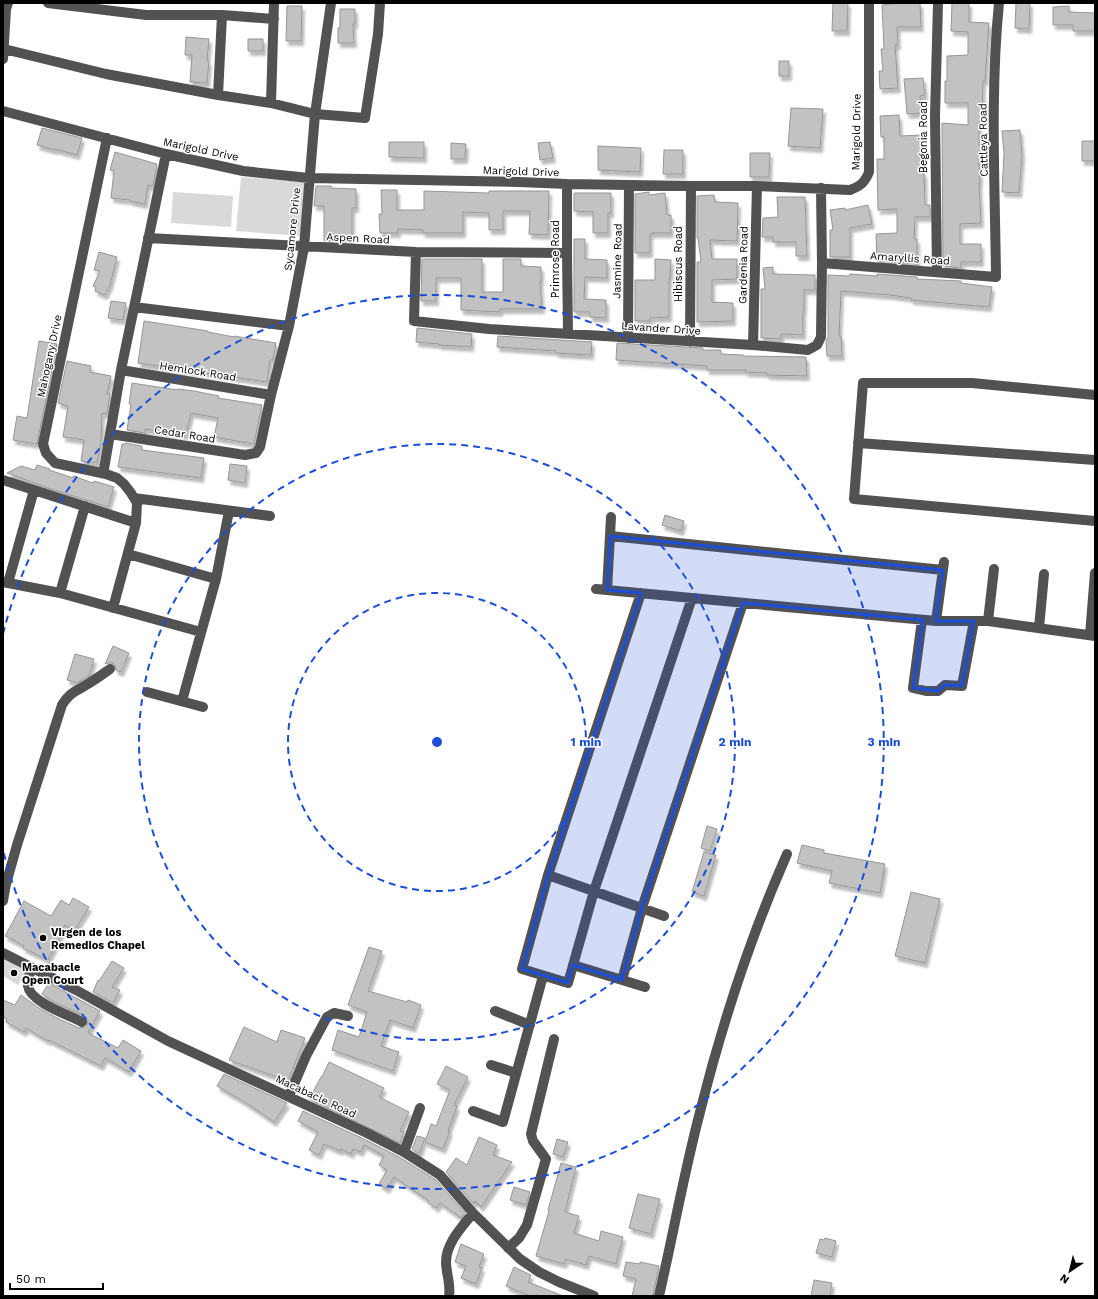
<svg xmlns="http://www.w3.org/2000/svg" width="1098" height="1299" font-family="'Work Sans',sans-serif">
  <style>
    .green { fill: #d9d9d9 }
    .building { fill: #c2c2c2; stroke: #969696; filter: url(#shadow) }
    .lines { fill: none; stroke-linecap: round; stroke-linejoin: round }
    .minor { stroke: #525252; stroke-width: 10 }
    .marked { fill: #1d4ed8; fill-opacity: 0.2; stroke: #1d4ed8; stroke-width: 3; stroke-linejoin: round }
    .ring { fill: none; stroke: #1d4ed8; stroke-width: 2; stroke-dasharray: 7 5 }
    .poi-dot { fill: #000; stroke: #fff; stroke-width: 1.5 }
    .labels { text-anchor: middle; stroke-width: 3; stroke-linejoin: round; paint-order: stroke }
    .street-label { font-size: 11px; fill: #000; stroke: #fff }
    .poi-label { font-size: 11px; font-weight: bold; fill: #000; stroke: #fff; text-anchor: start }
    .centre { fill: #1d4ed8; stroke: #fff; stroke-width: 2 }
    .ring-label { font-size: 12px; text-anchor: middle; font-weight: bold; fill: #1d4ed8; stroke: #fff; stroke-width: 3; stroke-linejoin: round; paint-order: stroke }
  </style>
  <defs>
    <filter id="shadow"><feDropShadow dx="2.5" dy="4.5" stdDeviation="1" flood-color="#0004"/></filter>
  </defs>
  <rect width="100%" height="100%" fill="#fff"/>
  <!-- green -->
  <path class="green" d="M241 177 305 182 301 236 236 231Z
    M173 192 233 196 231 227 171 223Z
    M3 956 27 971 18 985 3 976Z"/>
  <!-- building -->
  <path class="building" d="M833 3H848L847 31H832Z
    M901 3H920L921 27H897L898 45H895L898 88 880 89 879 71H883L881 49H884L882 5Z
    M952 3H969V22L989 23 985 81H983L982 122H979V145H982L981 161H979L980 183H979L981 223 960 224V244H981V262H961V268L943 266 942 123 968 125V103H945V81H947V56L968 55V32L951 31Z
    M1016 3H1030L1029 29 1015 28Z
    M287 6H302L301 41H286Z
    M1069 6V12L1095 13V31H1073V25H1053V7Z
    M340 9H355V24H353L354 43H338V28H340Z
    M186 37 209 39 207 61H209L207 83 190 82 192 55H185Z
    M248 39H263V51H248Z
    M779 61H789V76H779Z
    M923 78 925 95 920 96 921 113 907 114 904 79Z
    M791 108 823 109 820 148 788 146Z
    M899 115 900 136 922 135V173H924L925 205H930V217H915L914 239H917V264L877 261 876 234 897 233V209L878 210 877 159H884V137H881L880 116Z
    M42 128 82 138 77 155 55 149V150L37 145Z
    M1020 130 1022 156 1019 193 1002 192 1004 153 1002 131Z
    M1082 141H1095V161H1082Z
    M389 142H424V158L389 157Z
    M550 142 553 158 540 160 538 143Z
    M451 143 466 144 465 159H451Z
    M598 146 641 148 640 172 598 170Z
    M664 150H683V174H663Z
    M115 152 157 164 153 186 148 185 145 204 130 201V200L111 198 114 171 110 170Z
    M750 153H770L769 177H750Z
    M316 186H331V188L356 189V208H352V241H324V206H314Z
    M381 190H397V210H424V191L489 193V191H549L548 235 529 234 530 211H503V230H489V213L463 212V233H423V230L398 229V233H380L379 214H382Z
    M649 192V195L665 193 667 215H671V233H652V234H650V253H635V194Z
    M574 193H611V213H608V233H593V212L574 211Z
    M714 195 715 202 738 203 737 241 710 240 712 259H737V279L712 280V302L733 303V321L697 322V262H701L698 238H697V196Z
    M777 197H805L807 256H796V242H773V237H762L763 218 778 217Z
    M868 205 872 224 850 228V257H830V230H833L830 210 845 208V210Z
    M574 239H585V259L607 260V278L585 277 584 299 606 300V318L590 317V312H574Z
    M99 252 117 257 110 285 105 295 95 291 96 287 93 286 100 271 94 270Z
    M422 259H482V292H503V259H521V266L541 267V282H540L542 309H500V312L461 310V278H436V301H421Z
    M655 259 671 260 670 278H669V317L650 318V321H635V280H655Z
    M773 267V274L815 275V290H804V310H803V335L781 334V339L761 338V289H765L763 268Z
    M850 274 877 276V274L917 277V279L961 281V283L992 287 989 307 911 300V298L890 295 841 291 839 336H841L842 356H827L826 342 828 337V275L849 276Z
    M111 301 126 303 123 320 108 318Z
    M144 321 208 331V332L234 337V336L276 343 273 360H270L267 382 138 363Z
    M417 328 472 334 471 347 439 345V344L416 342Z
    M498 336 592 342 591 355 556 353V351L497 347Z
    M39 341 57 344 37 444 13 440 17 416 27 418Z
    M617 343 703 348V350H721V354L743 355V356L806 357 807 376 767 375V373L745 372 746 370H707V366L616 360Z
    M67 361 91 366 90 372 111 376 107 394H110L107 414 102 413 101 442 97 463 81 461 84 440 63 437 68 406 58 403Z
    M132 383 178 390V389L194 391 219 396 218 398 262 405 254 444 214 437 218 418 191 413 186 435 145 429V433L127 430 131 404H129Z
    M125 443 142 446V450L204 458 201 478 118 467 122 444H125Z
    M230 464 247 466 245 483 228 480Z
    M37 465 50 469 49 470 73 478V476L93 483 94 481 114 487 108 507 48 488 7 473 21 466 35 470Z
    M665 515 684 521 681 531 662 525Z
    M113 646 129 653 121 672 116 670 115 666 113 663H109L105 664Z
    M75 654 94 659 89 676 77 683 67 680Z
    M707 826 717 829 710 851 701 848Z
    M802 845 824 850V853L885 864 880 893 829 883 832 871 797 863Z
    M704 852 716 855 704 896 692 892Z
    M911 892 940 899 925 963 895 956Z
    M73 898 89 907 74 931 65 925 48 960 23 948 24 946 5 936 24 901 51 916 61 900 69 905Z
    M369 947 382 951 368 991 407 1002 408 1000 421 1005 413 1028 390 1020 381 1046 399 1052 393 1071 332 1050 338 1030 359 1037 367 1012 348 1005Z
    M112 961 124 968 112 987 120 990 113 1003 93 992 98 980 99 981Z
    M49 983 100 1011 88 1033 118 1048 123 1040 141 1051 129 1072 105 1058 101 1066 49 1040 48 1041 26 1028 24 1032 6 1022 7 1019 3 1017V1000L15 1005 21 995 39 1008 57 1018 79 1028 86 1027 88 1022 85 1016 54 1002 42 994Z
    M244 1027 277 1042 281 1030 305 1038 288 1081 229 1060Z
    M329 1062 384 1088 379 1097 409 1112 400 1131 404 1132 400 1143 309 1099 321 1077H322Z
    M446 1066 468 1077 454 1105 457 1106 448 1131H450L443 1149 425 1142 431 1124 436 1126 450 1090 437 1084Z
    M224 1074 287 1103 274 1122 246 1103 217 1086Z
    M303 1111 364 1139 401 1158 436 1180 465 1213 461 1218 440 1203 436 1208 428 1202 429 1201 394 1177 387 1189 379 1184 387 1170 379 1165 384 1156 364 1145 361 1152 353 1149 351 1154 341 1149 340 1151 324 1144 319 1155 309 1150 318 1132 298 1121Z
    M417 1136 425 1138 419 1154 412 1149Z
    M479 1137 497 1145 493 1155 512 1162 481 1207 475 1201 474 1204 446 1172 456 1158 467 1165Z
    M557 1139 568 1142 563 1157 553 1154Z
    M561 1163 576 1167 565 1212 579 1216 574 1233 599 1241 601 1231 623 1237 616 1264 589 1256 586 1265 566 1259 564 1264 536 1256 549 1211 548 1210Z
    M514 1187 530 1192 526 1205 510 1200Z
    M638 1194 660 1199 651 1234 629 1228Z
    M825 1238 836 1241 832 1257 816 1253 820 1239 824 1240Z
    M461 1244 484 1254 479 1267 482 1268 476 1284 461 1278 466 1266 455 1262Z
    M626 1262 640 1264V1262L659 1266 653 1296H632L636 1279 623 1276Z
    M514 1267 531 1275 528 1282 563 1296H530L506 1286Z
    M814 1280 832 1283 830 1296H811Z"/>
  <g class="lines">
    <!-- minor -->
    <path class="minor" d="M48 3 146 15H222L274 19
      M4 49 106 74 218 95 271 103 315 114 365 118 378 34 380 3
      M3 59 6 9 8 3
      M218 95 222 15
      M271 103 274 3
      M3 111 166 154 243 171 309 178 519 182 567 184 691 186H757L850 190C861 186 865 182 869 172V3
      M107 138 43 444 46 453 55 463 106 474 117 478 124 484 131 493 137 503 136 523 113 608
      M567 184V253L568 334
      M148 238 416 252 567 253
      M416 252 414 321 489 329 753 345 808 350 817 345 821 337 822 263 821 188
      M822 263 996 277C995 186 990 93 999 3
      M937 272 935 116 938 3
      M134 307 289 326
      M628 338 629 185
      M690 342 691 186
      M753 345 757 186
      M121 370 271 395
      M1095 395 972 383H863L854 499 1095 521
      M110 434 245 455 256 453 260 447 271 395 289 326 304 247 315 114 331 3
      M858 443 1095 460
      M104 469 121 370 166 154
      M3 480 136 523
      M134 498 270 516
      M610 536 943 570
      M128 554 216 579
      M3 582 60 593 201 632
      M8 583 34 490
      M596 589 936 621H988L1095 636
      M607 590 611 517
      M60 593 85 506
      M641 593 548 875 522 969 568 983 594 891 692 598
      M922 620 913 688 926 691H938L945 685 962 686 974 621
      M936 621 944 562
      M988 621 994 569
      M1039 628 1044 574
      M1090 635 1095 573
      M147 692 203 707
      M182 701 216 579 229 511
      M548 875 664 916
      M3 901 6 884 17 845 62 705C69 693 75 692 86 685 95 680 103 674 110 669
      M3 953 76 990 168 1041 367 1133 404 1152 440 1175 473 1213 520 1259 539 1272 559 1282 594 1296
      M573 965 645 987
      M31 967C30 973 28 980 28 986 30 1002 69 1015 82 1022
      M622 980 642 908 743 603
      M495 1011 530 1025
      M491 1065 516 1073
      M289 1096 306 1056 327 1017 334 1013 348 1016
      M473 1111 503 1122 543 976
      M404 1152 420 1108
      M508 1248 519 1238 527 1225 546 1159 533 1141 531 1134 554 1039
      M449 1296C451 1284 446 1273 446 1262 446 1243 462 1227 473 1213
      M659 1296C673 1235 684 1173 700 1112 722 1024 750 938 787 854"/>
  </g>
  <!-- marked area -->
  <path class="marked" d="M610 536 943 570 936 621H974L962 686 945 685 938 691 913 688 922 620 743 603 642 908 622 980 573 965 568 983 522 969 548 875 641 593 607 590Z"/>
  <!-- distance rings -->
  <g class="ring">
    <circle cx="437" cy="742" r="149"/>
    <circle cx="437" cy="742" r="298"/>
    <path d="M3 634A447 447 0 1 1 3 850"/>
  </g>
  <!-- markers -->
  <g class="poi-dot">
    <circle cx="43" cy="938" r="4"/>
    <circle cx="14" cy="973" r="4"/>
  </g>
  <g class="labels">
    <!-- street labels -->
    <g class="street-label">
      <text transform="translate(856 132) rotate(-89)" y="4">Marigold Drive</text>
      <text transform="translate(923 137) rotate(-90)" y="4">Begonia Road</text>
      <text transform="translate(983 140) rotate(-91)" y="4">Cattleya Road</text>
      <text transform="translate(201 149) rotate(12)" y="4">Marigold Drive</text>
      <text transform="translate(521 171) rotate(2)" y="4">Marigold Drive</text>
      <text transform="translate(292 229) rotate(-84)" y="4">Sycamore Drive</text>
      <text transform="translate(358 238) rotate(3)" y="4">Aspen Road</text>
      <text transform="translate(910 258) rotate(4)" y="4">Amaryllis Road</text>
      <text transform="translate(555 259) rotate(-90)" y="4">Primrose Road</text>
      <text transform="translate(617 261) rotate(-89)" y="4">Jasmine Road</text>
      <text transform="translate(678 264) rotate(-90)" y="4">Hibiscus Road</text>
      <text transform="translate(743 265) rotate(-89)" y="4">Gardenia Road</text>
      <text transform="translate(661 328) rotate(4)" y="4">Lavander Drive</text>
      <text transform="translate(49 356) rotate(-78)" y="4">Mahogany Drive</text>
      <text transform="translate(198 371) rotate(9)" y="4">Hemlock Road</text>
      <text transform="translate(185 434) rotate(9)" y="4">Cedar Road</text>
      <text transform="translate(316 1096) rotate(25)" y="4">Macabacle Road</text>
    </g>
    <!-- poi labels -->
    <g class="poi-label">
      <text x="51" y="936">Virgen de los<tspan x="51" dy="13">Remedios Chapel</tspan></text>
      <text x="22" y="971">Macabacle<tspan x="22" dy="13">Open Court</tspan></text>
    </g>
  </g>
  <circle cx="437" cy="742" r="6" class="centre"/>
  <g class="ring-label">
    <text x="586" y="746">1 min</text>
    <text x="735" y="746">2 min</text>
    <text x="884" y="746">3 min</text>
  </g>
  <!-- border -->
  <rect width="1098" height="1299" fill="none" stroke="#000000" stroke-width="8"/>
  <!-- north arrow -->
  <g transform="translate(1070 1271) rotate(215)" stroke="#ffffff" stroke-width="3" paint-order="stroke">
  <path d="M0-3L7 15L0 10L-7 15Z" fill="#000000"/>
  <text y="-6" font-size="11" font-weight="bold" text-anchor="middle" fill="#000000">N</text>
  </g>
  <!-- scale -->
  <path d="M10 1283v6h93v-6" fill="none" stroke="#000000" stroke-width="2"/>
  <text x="16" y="1283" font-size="12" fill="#000000" stroke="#ffffff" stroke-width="3" paint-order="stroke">50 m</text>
</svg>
